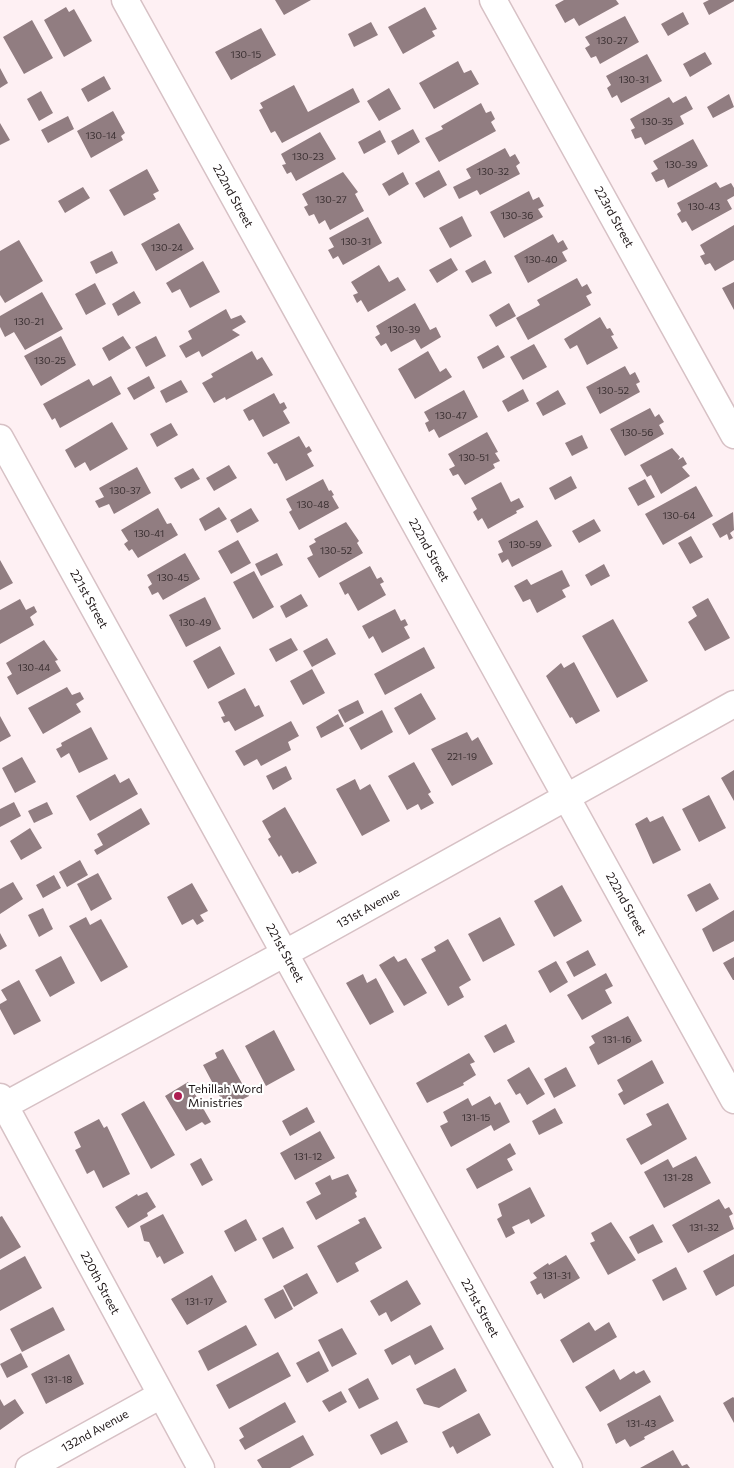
<svg xmlns="http://www.w3.org/2000/svg" width="734" height="1468" font-family="Commissioner,sans-serif">
  <style>
    .building { fill: #917d81 }
    .lines { fill: none; stroke-linecap: round; stroke-linejoin: round }
    .minor-casing { stroke: #d7c1c5; stroke-width: 29 }
    .minor { stroke: #fff; stroke-width: 26 }
    .poi-dot { fill: #ae1e52; stroke: #fff; stroke-width: 2 }
    .labels { text-anchor: middle; stroke-width: 4.5; stroke-linejoin: round; paint-order: stroke }
    .number-label { font-size: 10px; fill: #3a2f31 }
    .street-label { font-size: 12px; fill: #1d1516; stroke: #fff }
    .poi-label { font-size: 12px; fill: #1d1516; stroke: #fff; text-anchor: start }
  </style>
  <rect width="100%" height="100%" fill="#fef0f3"/>
  <!-- building -->
  <path class="building" d="M275 0H311L284 15Z
    M564 0H616L619 4 579 26 574 18 565 23 555 5Z
    M709 0H734V1L709 15 703 3Z
    M66 7 69 12 74 9 92 41 64 57 44 20Z
    M425 7 437 29 432 31 435 36 403 54 388 27Z
    M683 12 689 24 668 36 661 24Z
    M625 16 639 42 600 64 596 56 591 58 585 48 590 45 585 37Z
    M32 20 53 58 24 74 3 37Z
    M371 22 378 35 354 47 348 34Z
    M261 28 276 55 231 80 215 52Z
    M705 52 712 64 690 77 683 64Z
    M647 54 662 81 621 103 617 95 612 98 607 88 611 85 606 76Z
    M458 61 464 73 471 70 479 84 434 109 419 83Z
    M0 68 8 83 0 88Z
    M104 76 111 89 88 102 81 89Z
    M294 85 308 112 353 88 360 102 282 143 275 131 271 133 259 110 263 108 260 103Z
    M389 88 401 109 379 121 367 101Z
    M41 91 53 113 39 121 27 99Z
    M729 94 734 107 713 118 707 107Z
    M686 96 693 109 680 116 684 124 645 145 641 137 635 139 631 130 635 128 630 119 669 97 673 103Z
    M481 103 486 113 491 111 495 119 491 122 496 131 439 162 425 138 443 129 441 126Z
    M113 111 125 133 121 136 123 140 91 158 77 131Z
    M68 116 74 129 48 143 41 130Z
    M0 123 10 140 0 145Z
    M413 129 420 142 398 155 391 141Z
    M380 130 386 142 364 154 358 142Z
    M320 132 336 159 296 181 291 172 287 174 282 165 286 164 281 154Z
    M693 139 708 166 668 188 664 179 656 182 651 173 658 169 653 161Z
    M505 148 510 157 515 154 520 163 516 166 520 174 480 195 477 190 459 199 453 187 471 178 466 169Z
    M147 169 159 191 153 194 156 199 124 216 109 190Z
    M439 170 447 185 424 198 415 183Z
    M343 172 358 192 355 194 364 211 330 230 325 220 319 224 314 214 309 216 304 207 308 205 302 194Z
    M403 172 409 184 389 196 382 184Z
    M716 182 720 188 731 183 734 188V196L727 200 732 209 692 231 686 221 682 223 677 214 681 211 677 203Z
    M83 187 90 198 65 213 58 201Z
    M529 191 533 200 539 197 544 206 538 209 543 217 504 238 490 212Z
    M462 216 472 236 450 248 439 228Z
    M368 217 382 243 343 265 338 256 333 259 328 250 334 247 329 238Z
    M179 223 194 249 156 271 141 244Z
    M734 225V260L715 271 710 263 705 265 700 256 705 254 700 245Z
    M553 234 558 243 563 240 568 249 562 252 567 261 528 283 514 256Z
    M19 240 43 281 5 303 0 295V251Z
    M112 251 118 263 96 274 90 262Z
    M451 258 458 270 437 283 429 270Z
    M485 260 492 273 472 283 465 271Z
    M203 261 220 292 190 308 180 289 172 293 166 283Z
    M379 265 389 282 398 277 406 290 368 312 361 300 357 303 353 295 358 293 351 282Z
    M577 278 582 287 587 284 592 293 586 296 591 305 528 340 516 318 540 305 537 300Z
    M734 282V310L722 288Z
    M95 283 106 304 86 315 75 294Z
    M134 291 141 303 118 316 112 304Z
    M42 292 63 329 25 350 14 332 5 337 0 327V316Z
    M415 303 430 330 436 327 441 337 421 349 415 339 391 352 386 343 381 346 375 337 380 334 376 326Z
    M509 303 516 316 496 327 489 315Z
    M226 309 231 319 241 315 246 322 232 330 240 335 202 357 199 351 186 358 179 346 192 339 188 331Z
    M600 317 607 329 610 328 614 335 611 336 618 348 587 365 577 345 570 349 564 339Z
    M61 336 76 365 41 386 24 356Z
    M123 336 131 348 109 361 102 348Z
    M156 336 166 356 146 367 135 347Z
    M534 344 547 367 523 380 510 357Z
    M498 345 505 357 483 369 477 357Z
    M252 351 257 360 262 357 273 375 226 400 225 397 214 403 202 383 213 377 211 374Z
    M428 351 440 372 446 368 452 377 415 399 398 369Z
    M625 366 630 375 635 372 640 382 636 384 640 392 600 414 586 387Z
    M111 376 121 394 60 428 55 418 52 420 43 404 89 379 93 386Z
    M149 376 155 388 134 400 127 388Z
    M181 380 188 392 166 403 160 391Z
    M523 389 529 401 508 412 502 401Z
    M464 390 478 417 439 438 434 429 429 432 425 423 429 421 424 412Z
    M558 390 566 404 543 416 536 403Z
    M274 393 280 404 284 402 287 408 283 411 290 423 263 437 253 419 249 421 243 410Z
    M650 408 655 417 659 414 664 422 659 425 664 434 625 456 610 429Z
    M112 422 128 449 90 471 85 462 75 468 65 450Z
    M171 423 178 435 157 447 150 434Z
    M487 432 498 452 495 453 500 461 493 464 495 468 465 485 458 474 453 476 449 469 455 466 448 454Z
    M582 435 588 448 572 456 565 443Z
    M299 436 306 448 309 446 312 451 307 454 314 466 286 481 277 463 274 464 267 453Z
    M672 448 680 457 678 460 683 457 687 464 682 467 690 476 661 494 651 475 647 477 640 465Z
    M229 465 237 478 214 491 206 478Z
    M137 467 151 493 114 514 109 504 99 508 95 501 104 497 99 488Z
    M193 468 200 479 181 489 174 478Z
    M571 476 577 488 555 500 549 488Z
    M323 479 329 491 331 490 334 495 332 496 339 508 299 530 289 512 292 510 286 499Z
    M645 479 655 497 638 506 628 488Z
    M501 482 511 502 519 498 524 507 516 511 517 513 488 529 482 518 478 521 473 512 477 509 471 498Z
    M696 486 713 516 663 545 645 514Z
    M219 507 227 519 205 531 199 519Z
    M158 508 167 524 171 523 178 535 138 558 132 549 129 551 124 544 128 541 121 530Z
    M251 508 259 521 237 533 230 520Z
    M733 512 734 530 730 533 733 538 729 540 727 534 720 538 712 524Z
    M594 519 601 531 579 543 572 531Z
    M537 520 552 546 512 567 508 559 502 563 498 554 503 552 498 541Z
    M346 522 359 541 357 543 363 553 319 578 307 558 313 555 309 546 316 542 314 539Z
    M691 536 703 557 690 564 678 543Z
    M238 540 251 563 231 574 218 551Z
    M185 553 200 579 163 600 158 592 152 595 148 587 152 584 147 575Z
    M277 553 283 565 261 576 255 564Z
    M0 560 13 583 0 590Z
    M604 564 610 576 591 586 585 575Z
    M370 566 377 579 381 577 384 582 380 584 386 595 358 611 348 593 345 595 339 583Z
    M562 570 570 586 562 590 566 597 537 613 530 599 523 602 514 586 527 579 531 585Z
    M254 571 274 607 253 619 233 582Z
    M301 594 308 606 286 618 280 606Z
    M205 597 221 629 186 647 169 615Z
    M708 598 730 638 705 651 688 622 697 616 692 607Z
    M20 599 26 610 34 606 37 612 30 617 34 625 0 644V610Z
    M395 609 401 621 405 619 408 625 404 627 410 638 382 653 373 636 369 639 362 626Z
    M613 619 648 681 617 698 582 636Z
    M291 638 298 650 276 662 269 649Z
    M327 638 336 654 312 667 303 651Z
    M44 640 58 660 55 661 61 671 17 695 7 677 12 674 6 663Z
    M220 646 235 674 208 689 193 661Z
    M424 647 435 668 385 695 374 674Z
    M574 662 600 711 576 724 572 717 570 718 546 676 561 663 564 668Z
    M312 669 325 693 303 705 290 681Z
    M67 687 72 695 80 692 84 699 76 704 81 712 43 734 28 708Z
    M245 688 255 707 259 705 264 716 235 731 229 721 224 723 221 717 225 716 218 702Z
    M421 693 436 719 409 735 394 708Z
    M358 700 364 713 345 723 338 710Z
    M382 710 393 732 361 750 349 728Z
    M338 714 344 726 321 738 316 727Z
    M0 716 11 736 0 742Z
    M291 721 299 736 288 742 291 750 261 766 257 759 244 766 235 751Z
    M91 727 108 759 79 773 69 753 61 758 56 749 62 746 61 743Z
    M467 732 472 741 478 737 493 764 452 786 431 749Z
    M22 757 36 782 15 793 2 768Z
    M414 762 431 792 428 794 434 803 421 810 418 804 407 810 388 776Z
    M286 766 292 779 273 790 266 776Z
    M734 770V801L721 778Z
    M115 774 120 783 129 778 138 794 90 821 76 796Z
    M355 779 360 790 370 784 390 821 362 836 336 789Z
    M709 795 726 828 699 842 682 809Z
    M14 802 21 816 0 827V809Z
    M47 802 53 814 34 823 28 811Z
    M285 807 317 863 299 873 298 871 292 874 281 855 279 857 268 839 271 837 262 821Z
    M141 808 150 824 97 855 94 850 103 845 97 834Z
    M663 816 681 850 653 864 635 824 647 817 650 822Z
    M30 828 42 848 21 860 10 841Z
    M80 860 88 875 67 887 59 872Z
    M98 873 112 899 91 911 77 884Z
    M54 875 61 888 43 898 36 885Z
    M13 882 23 899 0 914V889Z
    M192 883 208 911 200 915 204 921 197 925 193 919 182 925 167 897Z
    M710 883 719 899 696 912 687 895Z
    M562 885 582 921 554 937 534 901Z
    M43 908 53 929 39 937 28 915Z
    M734 910V941L713 952 702 929Z
    M86 917 90 925 101 919 128 967 101 982 69 926Z
    M500 917 515 945 483 962 468 934Z
    M0 933 7 946 0 950Z
    M448 939 471 980 459 987 464 997 448 1006 421 959 436 951 434 947Z
    M588 950 596 965 574 977 566 962Z
    M61 956 75 983 50 997 35 970Z
    M394 956 398 962 406 958 427 993 404 1006 379 965Z
    M734 957V980H733L723 963Z
    M556 961 568 982 550 993 538 971Z
    M606 973 613 986 605 990 612 1003 582 1020 567 995Z
    M363 974 367 983 376 978 394 1012 370 1025 346 983Z
    M19 980 41 1021 14 1035 0 1009V1004L7 1000 1 990Z
    M628 1016 642 1041 598 1065 589 1047 595 1043 591 1036Z
    M506 1024 515 1042 494 1053 484 1036Z
    M274 1030 295 1070 266 1086 245 1046Z
    M223 1049 249 1096 226 1108 203 1065 217 1058 215 1053Z
    M469 1053 475 1062 470 1064 476 1075 463 1083 464 1085 427 1103 416 1083Z
    M652 1060 664 1083 624 1105 618 1094 623 1091 617 1080Z
    M529 1067 545 1094 527 1105 520 1093 516 1095 507 1080Z
    M566 1067 576 1086 554 1098 544 1079Z
    M188 1082 211 1122 205 1125 202 1122 186 1131 165 1096Z
    M490 1096 495 1105 500 1102 510 1122 494 1131 491 1125 451 1147 440 1126 448 1122 443 1112 468 1098 472 1106Z
    M144 1101 175 1155 151 1169 121 1114Z
    M668 1103 687 1139 641 1165 626 1139 652 1125 646 1114Z
    M307 1107 315 1122 290 1136 282 1121Z
    M555 1108 563 1123 539 1135 532 1121Z
    M99 1119 104 1128 107 1126 130 1174 103 1188 94 1170 87 1174 75 1150 81 1147 74 1132Z
    M320 1131 335 1158 295 1180 280 1153Z
    M510 1143 516 1154 507 1159 513 1170 477 1189 466 1169Z
    M696 1156 711 1183 664 1208 644 1172 668 1159 673 1168Z
    M201 1158 213 1180 202 1186 190 1164Z
    M348 1174 357 1191 355 1193 357 1197 316 1220 306 1202 321 1194 315 1183 330 1175 332 1180Z
    M530 1187 545 1216 531 1224 529 1219 512 1227 515 1233 506 1238 497 1219 502 1216 498 1204Z
    M147 1192 156 1207 147 1213 148 1216 128 1228 115 1207 137 1194 138 1196Z
    M719 1199 725 1209 729 1207 733 1214 729 1216 734 1229 688 1253 672 1225Z
    M163 1214 184 1253 164 1264 160 1256 157 1258 149 1242 144 1241 140 1226Z
    M2 1216 21 1247 0 1259V1217Z
    M365 1217 382 1248 355 1263 359 1271 337 1283 317 1246 360 1223 358 1220Z
    M246 1219 257 1240 235 1252 224 1231Z
    M611 1222 636 1260 608 1275 590 1243 595 1241 591 1233Z
    M653 1224 663 1242 638 1254 629 1237Z
    M283 1227 294 1248 273 1259 262 1238Z
    M734 1254V1286L716 1296 703 1271Z
    M566 1255 580 1278 544 1299 541 1293 537 1295 530 1282 537 1278 533 1273 548 1263 549 1265Z
    M25 1256 42 1288 0 1311V1270Z
    M676 1267 687 1289 663 1301 652 1280Z
    M307 1273 318 1293 294 1307 283 1286Z
    M212 1275 227 1302 187 1325 171 1299Z
    M407 1280 421 1304 391 1322 386 1312 379 1316 370 1301Z
    M283 1289 293 1309 275 1319 264 1299Z
    M53 1307 65 1330 22 1352 10 1329Z
    M589 1322 595 1331 609 1322 617 1337 573 1363 560 1340Z
    M246 1325 257 1345 208 1371 198 1351Z
    M431 1325 444 1349 415 1365 410 1355 392 1365 384 1350Z
    M342 1328 357 1354 332 1367 318 1340Z
    M319 1351 329 1371 307 1383 296 1363Z
    M278 1352 291 1376 229 1409 216 1385Z
    M21 1353 28 1367 7 1378 0 1364Z
    M69 1354 84 1384 46 1404 31 1374Z
    M455 1368 467 1391 439 1408 424 1404 416 1389Z
    M614 1369 620 1380 634 1371 636 1374 644 1370 651 1382 600 1412 585 1387Z
    M368 1378 379 1399 359 1409 348 1389Z
    M341 1391 347 1402 329 1412 322 1401Z
    M660 1395 674 1421 644 1437 645 1439 630 1447 625 1439 616 1444 607 1424Z
    M733 1397 734 1398V1423L723 1403Z
    M0 1399 4 1406 15 1399 24 1413 0 1430Z
    M285 1402 296 1422 245 1450 239 1440 244 1437 239 1428Z
    M479 1413 491 1435 457 1454 453 1446 450 1448 442 1432Z
    M397 1421 408 1442 381 1455 370 1435Z
    M303 1435 314 1455 290 1468H262L257 1460Z
    M673 1450 682 1466 687 1464 690 1468H640Z"/>
  <g class="lines">
    <!-- minor casing -->
    <g class="minor-casing">
      <path id="minor" d="M125 0 734 1100
        M493 0 734 435
        M0 438 569 1468
        M0 1097 201 1468
        M0 1108 311 939 734 704
        M29 1468 161 1395"/>
    </g>
    <!-- minor -->
    <use href="#minor" class="minor"/>
  </g>
  <!-- markers -->
  <circle class="poi-dot" cx="178" cy="1096" r="5"/>
  <g class="labels">
    <!-- number labels -->
    <g class="number-label">
      <text x="612" y="44">130-27</text>
      <text x="246" y="58">130-15</text>
      <text x="634" y="83">130-31</text>
      <text x="657" y="125">130-35</text>
      <text x="101" y="139">130-14</text>
      <text x="308" y="160">130-23</text>
      <text x="681" y="168">130-39</text>
      <text x="493" y="175">130-32</text>
      <text x="331" y="203">130-27</text>
      <text x="704" y="210">130-43</text>
      <text x="517" y="219">130-36</text>
      <text x="356" y="245">130-31</text>
      <text x="167" y="251">130-24</text>
      <text x="541" y="263">130-40</text>
      <text x="29" y="325">130-21</text>
      <text x="404" y="333">130-39</text>
      <text x="50" y="364">130-25</text>
      <text x="613" y="394">130-52</text>
      <text x="451" y="419">130-47</text>
      <text x="637" y="436">130-56</text>
      <text x="474" y="461">130-51</text>
      <text x="125" y="494">130-37</text>
      <text x="313" y="508">130-48</text>
      <text x="679" y="519">130-64</text>
      <text x="149" y="537">130-41</text>
      <text x="525" y="548">130-59</text>
      <text x="336" y="554">130-52</text>
      <text x="173" y="581">130-45</text>
      <text x="195" y="626">130-49</text>
      <text x="34" y="671">130-44</text>
      <text x="462" y="760">221-19</text>
      <text x="617" y="1043">131-16</text>
      <text x="476" y="1121">131-15</text>
      <text x="308" y="1160">131-12</text>
      <text x="678" y="1181">131-28</text>
      <text x="704" y="1231">131-32</text>
      <text x="557" y="1279">131-31</text>
      <text x="199" y="1305">131-17</text>
      <text x="58" y="1383">131-18</text>
      <text x="641" y="1427">131-43</text>
    </g>
    <!-- street labels -->
    <g class="street-label">
      <text transform="translate(233 196) rotate(61)" y="4">222nd Street</text>
      <text transform="translate(614 217) rotate(61)" y="4">223rd Street</text>
      <text transform="translate(429 550) rotate(61)" y="4">222nd Street</text>
      <text transform="translate(89 599) rotate(61)" y="4">221st Street</text>
      <text transform="translate(626 904) rotate(61)" y="4">222nd Street</text>
      <text transform="translate(368 908) rotate(-29)" y="4">131st Avenue</text>
      <text transform="translate(285 953) rotate(61)" y="4">221st Street</text>
      <text transform="translate(100 1283) rotate(62)" y="4">220th Street</text>
      <text transform="translate(480 1308) rotate(61)" y="4">221st Street</text>
      <text transform="translate(95 1431) rotate(-29)" y="4">132nd Avenue</text>
    </g>
    <!-- poi labels -->
    <g class="poi-label">
      <text x="188" y="1093">Tehillah Word<tspan x="188" dy="14">Ministries</tspan></text>
    </g>
  </g>
</svg>
